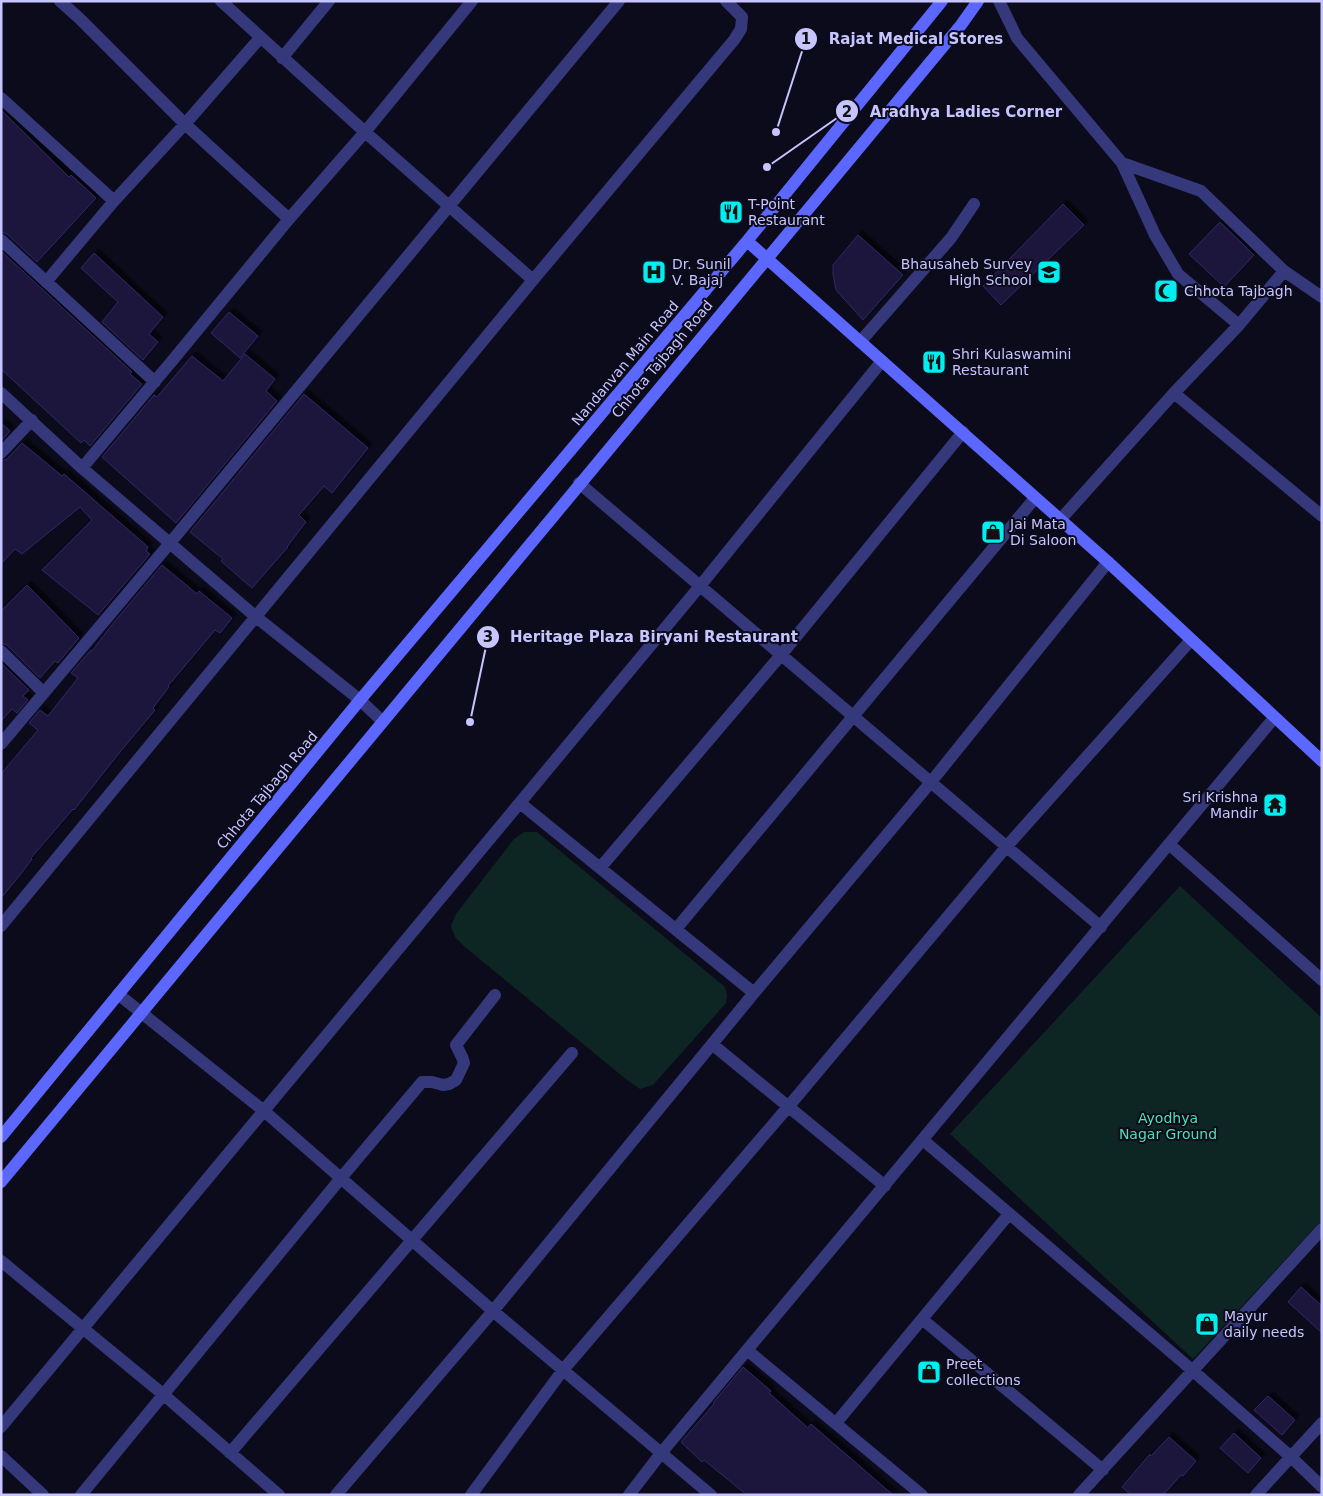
<svg xmlns="http://www.w3.org/2000/svg" width="1323" height="1496" font-family="'DejaVu Sans',sans-serif">
  <style>
    .green { fill: #0e2623 }
    .building { fill: #1b173d; stroke: #2f2869; filter: url(#shadow) }
    .lines { fill: none; stroke-linecap: round; stroke-linejoin: round }
    .minor { stroke: #35397b; stroke-width: 12 }
    .tertiary { stroke: #35397b; stroke-width: 12 }
    .secondary { stroke: #5c67ff; stroke-width: 12 }
    .labels { text-anchor: middle; stroke-width: 4; stroke-linejoin: round; paint-order: stroke }
    .poi-label { font-size: 14px; fill: #c7c5ff; stroke: #0c0b1c; text-anchor: start }
    .street-label { font-size: 14px; fill: #c7c5ff; stroke: #0c0b1c }
    .park-label { font-size: 14px; fill: #52dfaf; stroke: #0c0b1c }
    .leader { fill: none; stroke: #c7c5ff; stroke-width: 2 }
    .callout-dot { fill: #c7c5ff; stroke: #0c0b1c; stroke-width: 2 }
    .mark-label { font-size: 15px; text-anchor: middle; font-weight: bold; fill: #111 }
    .callout-label { font-size: 15px; text-anchor: middle; font-weight: bold; fill: #c7c5ff; stroke: #0c0b1c; stroke-width: 4; stroke-linejoin: round; paint-order: stroke }
  </style>
  <defs>
    <filter id="shadow"><feDropShadow dx="4.5" dy="-4.5" stdDeviation="1" flood-color="#0009"/></filter>
  </defs>
  <rect width="100%" height="100%" fill="#0c0b1c"/>
  <!-- green -->
  <path class="green" d="M524 832H537L725 987 727 995 726 1003 653 1085 640 1089 627 1080 465 947 455 937 451 926 456 914 514 839Z
    M1180 886 1322 1018V1220L1193 1359 950 1134Z"/>
  <!-- building -->
  <path class="building" d="M1 110 69 177 71 175 96 198 37 262 7 234 1 232Z
    M1063 204 1084 225 1001 305 983 286Z
    M1220 222 1254 255 1224 287 1189 254Z
    M858 235 903 275 863 320 836 290 833 274V265Z
    M1 251 132 372 130 374 142 384 90 446 84 440 81 443 1 369Z
    M94 253 163 317 149 334 158 342 143 360 102 322 118 302 81 268Z
    M229 312 258 336 240 358 211 333Z
    M245 354 275 379 266 391 277 401 176 523 102 457 154 395 157 397 192 356 223 381Z
    M304 394 368 448 332 493 324 486 299 515 306 522 287 547H288L252 588 221 561 223 559 190 532Z
    M1 423 10 431 1 441Z
    M22 443 62 476 64 474 148 547 146 551 150 554 98 615 42 570 92 520 80 507 22 554 15 549 1 564V461L7 459Z
    M162 565 197 594 199 591 232 618 220 633 215 630 168 686 169 687 153 708 155 710 120 752 74 810 73 809 31 858 32 859 20 875 1 898V774L38 730 29 723 40 710 48 716 78 678 71 673 91 650 92 651 111 626Z
    M27 585 79 638 58 663 55 661 40 678 7 645 1 643V611Z
    M1 663 29 690 23 696 28 700 17 713 12 709 1 721Z
    M1301 1287 1322 1306V1333L1288 1302Z
    M743 1367 771 1391 769 1393 808 1428 811 1424 893 1495H747L704 1460 702 1462 681 1442 714 1404 713 1403Z
    M1268 1396 1295 1420 1282 1435 1254 1410Z
    M1234 1433 1261 1458 1248 1473 1220 1448Z
    M1169 1437 1196 1461 1183 1476 1181 1475 1163 1495H1131L1122 1487 1150 1454 1151 1456Z"/>
  <g class="lines">
    <!-- minor -->
    <path class="minor" d="M60 1 79 18 185 124 289 219
      M221 1 365 132 533 280
      M999 1 1017 38 1122 163 1201 191 1284 271
      M282 58 329 1
      M1 98 114 201 185 124 260 38
      M1122 163 1155 235 1178 274 1239 325
      M1 240 155 382
      M46 282 114 201
      M860 342 951 238 974 204
      M1 393 82 468 256 617 360 700 381 720
      M1174 393 1239 325 1284 271 1322 297
      M1 453 32 420
      M82 468 172 361 289 219 365 132 472 1
      M579 483 1101 927
      M1060 520 1174 393 1322 516
      M1 651 44 693
      M1 744 170 543 619 1
      M520 803 754 993 931 782 1108 562
      M1170 845 1322 980
      M600 868 781 655 963 432
      M1 926 533 280 734 40 741 29 742 17 726 1
      M676 929 1035 498
      M118 994 264 1111 493 1311 711 1495
      M712 1044 885 1186
      M923 1140 1192 1370 1291 1457 1322 1487
      M1009 1214 922 1319 1103 1470
      M1 1261 164 1395 279 1495
      M747 1350 922 1495
      M836 1423 922 1319
      M1 1427 700 586 882 361
      M230 1453 572 1053
      M1 1456 43 1495
      M81 1495 341 1178 422 1082H432L443 1085 449 1084 456 1080 464 1063 462 1057 456 1045 495 995
      M336 1495 493 1311 754 993
      M471 1495 563 1370 788 1107 1007 846 1191 640
      M1079 1495 1322 1229
      M1256 1495 1322 1423"/>
    <!-- tertiary -->
    <path class="tertiary" d="M629 1495 662 1452 1274 718"/>
    <!-- secondary -->
    <path class="secondary" d="M747 241 1108 562 1322 761
      M1 1137 360 700 747 241 942 1
      M1 1182C320 795 639 408 961 25L978 1"/>
  </g>
  <!-- icons -->
  <defs>
    <g id="restaurant-square" transform="scale(1.25)"><rect x="-9" y="-9" width="18" height="18" rx="4" fill="#00eef0" stroke="#0c0b1c"/><path d="M-5-6h1v4h1v-4h1v4h1v-4h1v5L-1.5 .5V6h-2V.5L-5-1ZM5-6V6H3V1.5H1.5Q1.5-4 5-6Z" fill="#111"/></g>
    <g id="hospital-square" transform="scale(1.25)"><rect x="-9" y="-9" width="18" height="18" rx="4" fill="#00eef0" stroke="#0c0b1c"/><path d="M-5-5h3v3.5h4V-5h3V5h-3V1.5h-4V5h-3Z" fill="#111"/></g>
    <g id="school-square" transform="scale(1.25)"><rect x="-9" y="-9" width="18" height="18" rx="4" fill="#00eef0" stroke="#0c0b1c"/><path d="M0-5L7-2L0 1L-7-2ZM-4 1L0 2.5L4 1V4Q0 6-4 4Z" fill="#111"/></g>
    <g id="mosque-square" transform="scale(1.25)"><rect x="-9" y="-9" width="18" height="18" rx="4" fill="#00eef0" stroke="#0c0b1c"/><path d="M3.5-4.9A6 6 0 1 0 3.5 4.9A5 5 0 1 1 3.5-4.9Z" fill="#111"/></g>
    <g id="shop-square" transform="scale(1.25)"><rect x="-9" y="-9" width="18" height="18" rx="4" fill="#00eef0" stroke="#0c0b1c"/><path d="M-5-2.5h2.3a2.7 3.5 0 0 1 5.4 0H5L5.5 6h-11ZM-1.5-2.5h3a1.5 2.3 0 0 0-3 0Z" fill="#111"/></g>
    <g id="temple-square" transform="scale(1.25)"><rect x="-9" y="-9" width="18" height="18" rx="4" fill="#00eef0" stroke="#0c0b1c"/><path d="M0-6L5-2H3V0L6.5 2.5H4V6H1.5V3h-3V6H-4V2.5H-6.5L-3 0V-2H-5Z" fill="#111"/></g>
  </defs>
  <g fill-rule="evenodd">
    <use href="#restaurant-square" x="731" y="212"/>
    <use href="#hospital-square" x="654" y="272"/>
    <use href="#school-square" x="1049" y="272"/>
    <use href="#mosque-square" x="1166" y="291"/>
    <use href="#restaurant-square" x="934" y="362"/>
    <use href="#shop-square" x="993" y="532"/>
    <use href="#temple-square" x="1275" y="805"/>
    <use href="#shop-square" x="1207" y="1324"/>
    <use href="#shop-square" x="929" y="1372"/>
  </g>
  <g class="labels">
    <!-- poi labels -->
    <g class="poi-label">
      <text x="748" y="209">T-Point<tspan x="748" dy="16">Restaurant</tspan></text>
      <text x="672" y="269">Dr. Sunil<tspan x="672" dy="16">V. Bajaj</tspan></text>
      <text x="1032" y="269" text-anchor="end">Bhausaheb Survey<tspan x="1032" dy="16">High School</tspan></text>
      <text x="1184" y="296">Chhota Tajbagh</text>
      <text x="952" y="359">Shri Kulaswamini<tspan x="952" dy="16">Restaurant</tspan></text>
      <text x="1010" y="529">Jai Mata<tspan x="1010" dy="16">Di Saloon</tspan></text>
      <text x="1258" y="802" text-anchor="end">Sri Krishna<tspan x="1258" dy="16">Mandir</tspan></text>
      <text x="1224" y="1321">Mayur<tspan x="1224" dy="16">daily needs</tspan></text>
      <text x="946" y="1369">Preet<tspan x="946" dy="16">collections</tspan></text>
    </g>
    <!-- street labels -->
    <g class="street-label">
      <text transform="translate(662 359) rotate(-50)" y="5">Chhota Tajbagh Road</text>
      <text transform="translate(625 363) rotate(-50)" y="5">Nandanvan Main Road</text>
      <text transform="translate(267 790) rotate(-50)" y="5">Chhota Tajbagh Road</text>
    </g>
    <!-- park labels -->
    <g class="park-label">
      <text x="1168" y="1123">Ayodhya<tspan x="1168" dy="16">Nagar Ground</tspan></text>
    </g>
  </g>
  <!-- callouts -->
  <path class="leader" d="M776 132L806 39M767 167L847 111M470 722L488 637"/>
  <g class="callout-dot">
    <circle cx="776" cy="132" r="5"/>
    <circle cx="767" cy="167" r="5"/>
    <circle cx="470" cy="722" r="5"/>
    <circle cx="806" cy="39" r="12"/>
    <circle cx="847" cy="111" r="12"/>
    <circle cx="488" cy="637" r="12"/>
  </g>
  <g class="mark-label">
    <text x="806" y="44">1</text>
    <text x="847" y="117">2</text>
    <text x="488" y="642">3</text>
  </g>
  <g class="callout-label">
    <text x="916" y="44">Rajat Medical Stores</text>
    <text x="966" y="117">Aradhya Ladies Corner</text>
    <text x="654" y="642">Heritage Plaza Biryani Restaurant</text>
  </g>
  <!-- border -->
  <rect width="1323" height="1496" fill="none" stroke="#c7c5ff" stroke-width="5"/>
</svg>
